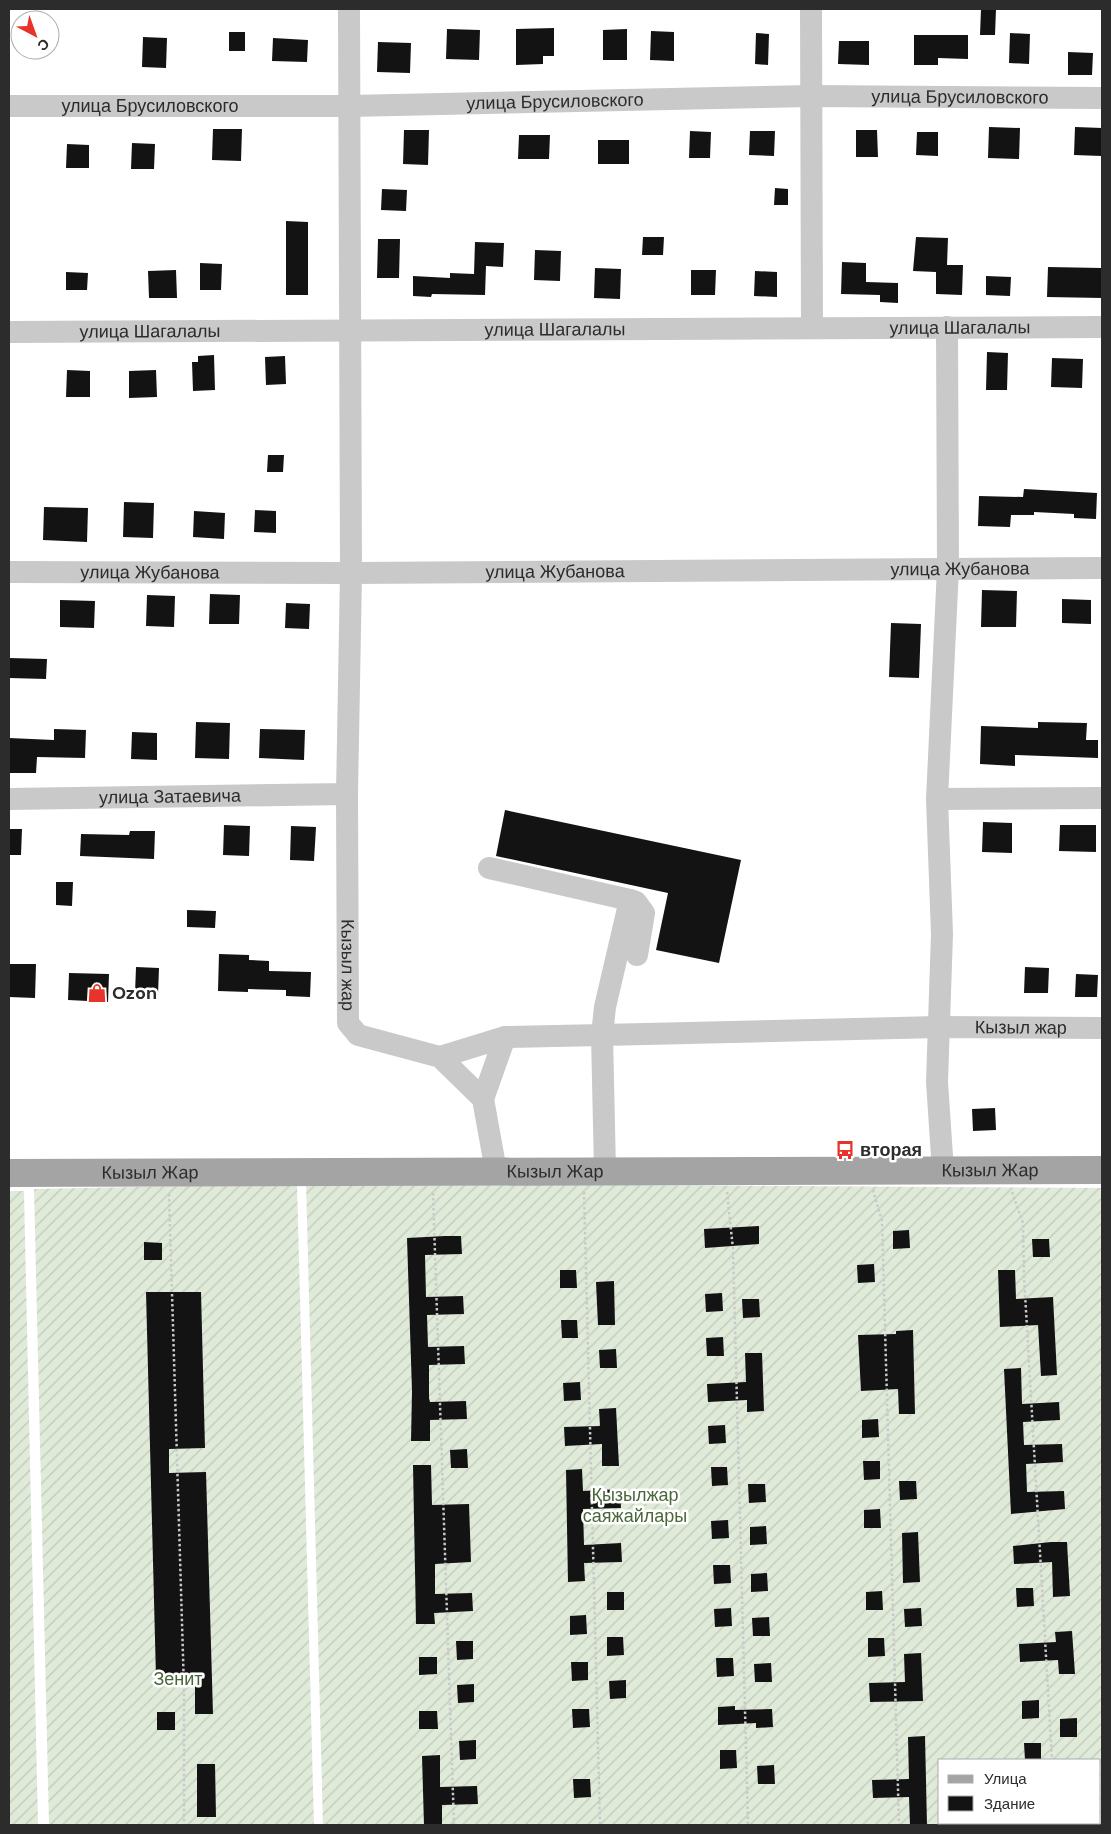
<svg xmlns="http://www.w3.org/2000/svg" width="1111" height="1834" font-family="'DM Sans',sans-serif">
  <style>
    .garden { fill: url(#garden-furrows); fill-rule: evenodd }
    .building { fill: #131313 }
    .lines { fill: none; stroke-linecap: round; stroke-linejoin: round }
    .path { stroke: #c9c9c9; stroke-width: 2.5; stroke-dasharray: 2.5 2.5; stroke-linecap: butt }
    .minor { stroke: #c9c9c9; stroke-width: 22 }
    .major { stroke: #a4a4a4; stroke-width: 28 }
    .labels { text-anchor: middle; stroke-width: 5; stroke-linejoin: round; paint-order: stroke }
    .street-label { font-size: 18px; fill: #2c2c2c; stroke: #fff }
    .poi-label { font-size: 18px; font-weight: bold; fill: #2c2c2c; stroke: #fff; text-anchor: start }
    .park-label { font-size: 18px; fill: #496739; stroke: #fff }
  </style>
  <defs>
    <pattern id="garden-furrows" width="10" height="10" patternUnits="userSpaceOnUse" patternTransform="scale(1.25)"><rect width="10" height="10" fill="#e0ead9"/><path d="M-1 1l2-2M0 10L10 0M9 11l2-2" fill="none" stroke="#c0c9ba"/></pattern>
  </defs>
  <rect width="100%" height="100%" fill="#fff"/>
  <!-- garden -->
  <path class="garden" d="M306 1183 1102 1188V1825H323ZM940 1760H1100V1823H940Z
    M297 1184 314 1825H49L34 1189Z
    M9 1191H24L38 1825H9Z"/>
  <!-- building -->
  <path class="building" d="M981 9H996L995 35H980Z
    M554 28V56H543V64L516 65V29Z
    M447 29 480 30 479 60 446 59Z
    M627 29V60H603V30Z
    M651 31 674 32V61L650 60Z
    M229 32H245V51H229Z
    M756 33 769 34 768 65 755 64Z
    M1010 33 1030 34 1029 64 1009 63Z
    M914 35H968V59L938 58V65H914Z
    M143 37 167 38 166 68 142 67Z
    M273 38 308 40 307 62 272 61Z
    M839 41H869V65L838 64Z
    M378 42 411 43 410 73 377 72Z
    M1068 52 1093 53 1092 75H1068Z
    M989 127 1020 128 1019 159 988 158Z
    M1075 127 1102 128V156L1074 155Z
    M213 129H242L241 161 212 160Z
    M404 130H429L428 165 403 164Z
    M856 130H877L878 157H856Z
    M690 131 711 132 710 158H689Z
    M750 131H775L774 156 749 155Z
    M917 132H938V156L916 155Z
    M519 135H550L549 159H518Z
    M598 140H629V164H598Z
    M132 143 155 144 154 169H131Z
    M67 144 89 145V168H66Z
    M775 188 788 189V205H774Z
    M382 189 407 190 406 211 381 210Z
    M286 221 308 222V295H286Z
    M643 237H664L663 255H642Z
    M916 237 948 238 947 265H963L962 295 936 294V272L913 271Z
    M378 239H400L399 278H377Z
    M475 242 504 243 503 267 486 266 485 295 432 294 431 297 413 296V276L450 278V273L474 274Z
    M535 250 561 251 560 281 534 280Z
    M842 262 866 263V282L898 283V303L880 302V295L841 294Z
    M200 263 222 264 221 290H200Z
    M1048 267 1102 268V298L1047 297Z
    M595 268 621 269 620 299 594 298Z
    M176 270 177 298H149L148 271Z
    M691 270H716L715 295H691Z
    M755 271 777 272V297L754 296Z
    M66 272 88 273 87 290H66Z
    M986 276 1011 277 1010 296 986 295Z
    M987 352 1008 353 1007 390H986Z
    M214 355 215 390 193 391 192 362H198V356Z
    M285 356 286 384 266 385 265 357Z
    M1052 358 1083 359 1082 388 1051 387Z
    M67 370 90 371V397H66Z
    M156 370 157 397 129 398V371Z
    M268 455H284L283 472H267Z
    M1024 489 1097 493 1096 519 1074 518V514L1034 512V515H1011L1010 527 978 526 979 496 1023 497Z
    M124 502 154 503 153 538 123 537Z
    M44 507 88 508 87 542 43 540Z
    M255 510 276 511V533L254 532Z
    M194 511 225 513 224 539 193 537Z
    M982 590 1017 591 1016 627H981Z
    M210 594 240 595 239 624H209Z
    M147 595 175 596 174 627 146 626Z
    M1062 599 1091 600V624L1062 623Z
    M60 600 95 601 94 628 60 627Z
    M286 603 310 604 309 629 285 628Z
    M891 623 921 624 919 678 889 677Z
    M9 658 47 659 46 679 9 678Z
    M196 722 230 723 229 759 195 758Z
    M1038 722 1087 723 1086 740H1098V758L1015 755V766L980 764 981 726 1038 728Z
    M54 729 86 730 85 758 37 757 36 773H9V738L54 740Z
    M260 729 305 730 304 760 259 758Z
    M132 732 157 733V760L131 759Z
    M505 810 741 860 719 963 656 950 668 893 496 856Z
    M983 822 1012 823V853L982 852Z
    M224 825 250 826 249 856 223 855Z
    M1060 825H1096V852L1059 851Z
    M291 826 316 827 314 861 290 860Z
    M9 829H22L21 855H9Z
    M130 831H155L154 859 80 856 81 834 129 835Z
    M56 882H73L72 906 56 905Z
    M187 910 216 911 215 928 187 927Z
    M219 954 249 955V960L269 961V971L311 972 310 997 286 996V990L248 989V992L218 991Z
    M9 964H36L35 998 9 997Z
    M136 967 159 968 158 995 135 994Z
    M1025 967 1049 968 1048 993H1024Z
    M69 973 109 974 108 1002 68 1000Z
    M1076 974 1098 975 1097 997H1075Z
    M995 1108 996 1130 973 1131 972 1109Z
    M759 1226V1244L705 1248 704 1229Z
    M909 1230 910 1248 893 1249V1231Z
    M445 1236H461L462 1254 425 1255 426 1297 463 1296 464 1314 427 1315 428 1347 464 1346 465 1364 429 1365V1398L430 1402 466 1401 467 1419 430 1420V1441H411L412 1391 407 1238Z
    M1032 1239H1049L1050 1257H1033Z
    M144 1242 162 1243V1260H144Z
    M874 1264 875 1282 858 1283 857 1265Z
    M560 1270H576L577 1288H560Z
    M998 1270H1015L1016 1299 1053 1297 1057 1375 1041 1376 1038 1325 1000 1327Z
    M614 1281 615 1325H598L596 1282Z
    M146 1292H201L205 1448 169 1449V1473L206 1472 213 1714H195V1677H156Z
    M722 1293 723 1311 706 1312 705 1294Z
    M742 1299H759L760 1317 743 1318Z
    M561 1320H577L578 1338H562Z
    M913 1330 915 1414H899L898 1389 861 1391 858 1335 896 1334V1331Z
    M723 1337 724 1356H707L706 1338Z
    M616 1349 617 1368H600L599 1350Z
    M745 1353H762L764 1411 747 1412V1400L708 1402 707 1384 746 1382Z
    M1021 1368 1022 1404 1059 1402 1060 1420 1023 1422 1024 1445 1062 1444 1063 1462 1026 1464 1027 1492 1064 1491 1065 1509 1011 1514 1004 1369Z
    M580 1382 581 1400 564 1401 563 1383Z
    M616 1408 619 1466H602V1444L565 1446 564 1427 600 1426 599 1409Z
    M878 1419 879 1437 862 1438V1420Z
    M725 1425 726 1443 709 1444 708 1426Z
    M467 1449 468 1468H451L450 1450Z
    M863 1461H880V1479L864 1480Z
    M413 1465H431L432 1505 469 1504 471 1562 435 1564V1594L472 1593 473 1611 434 1613 435 1624H416Z
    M711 1467H727L728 1485 712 1486Z
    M582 1469 583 1491 620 1489 621 1508 583 1509 584 1545 621 1543 622 1562 584 1563 585 1581 568 1582 566 1470Z
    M899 1481H916L917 1499 900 1500Z
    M748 1484H765L766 1502 749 1503Z
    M880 1509 881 1528H864V1510Z
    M728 1520 729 1538 712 1539 711 1521Z
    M766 1526 767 1544 750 1545V1527Z
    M918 1532 920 1582 903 1583 902 1533Z
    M1051 1542H1067L1070 1596 1053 1597 1052 1562 1014 1564 1013 1546Z
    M713 1565H730L731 1583 714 1584Z
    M767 1573 768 1591 751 1592V1574Z
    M1016 1588H1033L1034 1606 1017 1607Z
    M882 1591 883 1610H866V1592Z
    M607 1592H624V1610H607Z
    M731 1608 732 1626 715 1627 714 1609Z
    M921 1608 922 1626 905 1627 904 1609Z
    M586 1615 587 1634 570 1635V1616Z
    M769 1617 770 1636H753L752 1618Z
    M1072 1631 1075 1674H1059L1058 1660 1020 1662 1019 1644 1056 1642 1055 1632Z
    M607 1637H623L624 1655 607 1656Z
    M868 1638H884L885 1656 868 1657Z
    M456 1641H473V1659L457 1660Z
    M921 1653 923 1701 870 1702 869 1683 905 1682 904 1654Z
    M419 1657H437V1674L419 1675Z
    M716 1658H733L734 1676 717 1677Z
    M571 1662H588V1680L572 1681Z
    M771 1663 772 1682H755L754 1664Z
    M626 1680V1698L610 1699 609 1681Z
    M474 1684V1702L458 1703 457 1685Z
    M1039 1700V1718L1022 1719V1701Z
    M735 1706V1710L772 1709 773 1727 756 1728V1723L718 1725V1707Z
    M572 1709H589L590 1727 573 1728Z
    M419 1711H437L438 1729H419Z
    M157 1712H175V1730H157Z
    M1077 1718V1737H1060V1719Z
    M925 1736 927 1825H910L909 1797 873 1798 872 1780 909 1779 908 1737Z
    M476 1740V1759L460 1760 459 1741Z
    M1024 1743H1041V1760H1025Z
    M720 1750H736L737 1768 720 1769Z
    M440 1755V1787L477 1786 478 1804 442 1805V1825H424L422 1756Z
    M197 1764H215L216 1817H197Z
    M774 1765 775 1784H758L757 1766Z
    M573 1779H590L591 1797 574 1798Z"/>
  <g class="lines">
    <!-- path -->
    <path class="path" d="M873 1190 882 1221 899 1825
      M584 1192 600 1825
      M727 1192 733 1249 748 1825
      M1012 1192 1023 1223 1024 1276 1052 1760
      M433 1193 454 1825
      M169 1194 184 1689V1825
      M1056 1823V1825"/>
    <!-- minor -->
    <g class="minor">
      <path d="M811 9 812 328"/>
      <path id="s1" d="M9 106H349L811 96 1102 98"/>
      <path id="s2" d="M9 332 1102 327"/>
      <path id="s3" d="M9 572 351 573 1102 568"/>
      <path id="s4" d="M347 794 348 1023 358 1035 440 1057 483 1099 496 1171"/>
      <path id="s5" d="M9 799 347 794 351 573 349 9"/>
      <path d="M937 799 1102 798"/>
      <path d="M489 868 630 900"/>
      <path d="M440 1057 505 1037 602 1035 605 1007 630 900 636 902 644 913 637 955"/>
      <path d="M483 1099 505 1037"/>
      <path id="s6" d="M605 1171 602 1035 939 1027 1102 1028"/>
      <path d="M943 1171 937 1082 942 934 937 799 948 568 947 327"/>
    </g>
    <!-- major -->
    <path class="major" id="s7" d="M9 1173 1102 1170"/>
  </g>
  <!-- icons -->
  <defs>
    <g id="shop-bare" transform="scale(1.5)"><path d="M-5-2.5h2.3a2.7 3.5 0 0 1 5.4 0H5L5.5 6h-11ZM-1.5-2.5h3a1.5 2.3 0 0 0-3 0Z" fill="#e7332a" stroke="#fff" stroke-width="2.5" paint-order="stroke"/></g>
    <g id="bus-bare" transform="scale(1.5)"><path d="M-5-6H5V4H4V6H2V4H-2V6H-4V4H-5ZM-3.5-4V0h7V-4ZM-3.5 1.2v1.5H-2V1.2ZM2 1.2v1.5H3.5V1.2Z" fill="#e7332a" stroke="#fff" stroke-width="2.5" paint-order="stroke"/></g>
  </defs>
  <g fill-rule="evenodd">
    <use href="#shop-bare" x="97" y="993"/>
    <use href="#bus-bare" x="845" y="1150"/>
  </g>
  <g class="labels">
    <!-- street labels -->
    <g class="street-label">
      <text dy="6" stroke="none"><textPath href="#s1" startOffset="951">улица Брусиловского</textPath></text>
      <text dy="6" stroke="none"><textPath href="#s1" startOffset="546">улица Брусиловского</textPath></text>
      <text dy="6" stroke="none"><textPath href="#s1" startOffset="141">улица Брусиловского</textPath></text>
      <text dy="6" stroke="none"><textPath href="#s2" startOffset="951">улица Шагалалы</textPath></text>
      <text dy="6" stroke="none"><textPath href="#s2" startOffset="546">улица Шагалалы</textPath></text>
      <text dy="6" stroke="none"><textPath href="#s2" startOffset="141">улица Шагалалы</textPath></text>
      <text dy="6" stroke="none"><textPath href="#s3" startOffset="951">улица Жубанова</textPath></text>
      <text dy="6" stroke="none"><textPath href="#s3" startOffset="546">улица Жубанова</textPath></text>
      <text dy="6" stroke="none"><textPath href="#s3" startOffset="141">улица Жубанова</textPath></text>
      <text dy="6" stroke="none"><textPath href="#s5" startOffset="161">улица Затаевича</textPath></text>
      <text dy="6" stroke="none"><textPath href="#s4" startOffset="171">Кызыл жар</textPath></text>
      <text dy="6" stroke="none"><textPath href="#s6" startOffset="555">Кызыл жар</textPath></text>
      <text dy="6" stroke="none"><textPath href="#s7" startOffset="981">Кызыл Жар</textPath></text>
      <text dy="6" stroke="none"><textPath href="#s7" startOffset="546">Кызыл Жар</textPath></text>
      <text dy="6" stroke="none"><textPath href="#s7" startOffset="141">Кызыл Жар</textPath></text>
    </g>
    <!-- poi labels -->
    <g class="poi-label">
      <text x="112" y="999">Ozon</text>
      <text x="860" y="1156">вторая</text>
    </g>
    <!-- park labels -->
    <g class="park-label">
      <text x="635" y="1501">Қызылжар<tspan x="635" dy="21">саяжайлары</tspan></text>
      <text x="178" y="1685">Зенит</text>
    </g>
  </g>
  <!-- border -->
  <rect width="1111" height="1834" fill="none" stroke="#2c2c2c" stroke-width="20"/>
  <!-- legend -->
  <rect x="938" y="1759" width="162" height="65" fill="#ffffff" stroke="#ababab"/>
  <rect x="948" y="1775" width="25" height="8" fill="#a4a4a4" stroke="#ababab"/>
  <text x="984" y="1784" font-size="15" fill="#2c2c2c">Улица</text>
  <rect x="948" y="1796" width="25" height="15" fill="#131313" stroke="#ababab"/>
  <text x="984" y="1809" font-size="15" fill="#2c2c2c">Здание</text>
  <!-- north arrow -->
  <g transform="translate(35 35) rotate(139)"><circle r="24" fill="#ffffff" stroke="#ababab"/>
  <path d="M0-4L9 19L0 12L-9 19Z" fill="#e7332a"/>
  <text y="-8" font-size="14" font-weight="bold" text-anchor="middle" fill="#2c2c2c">С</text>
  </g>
</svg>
